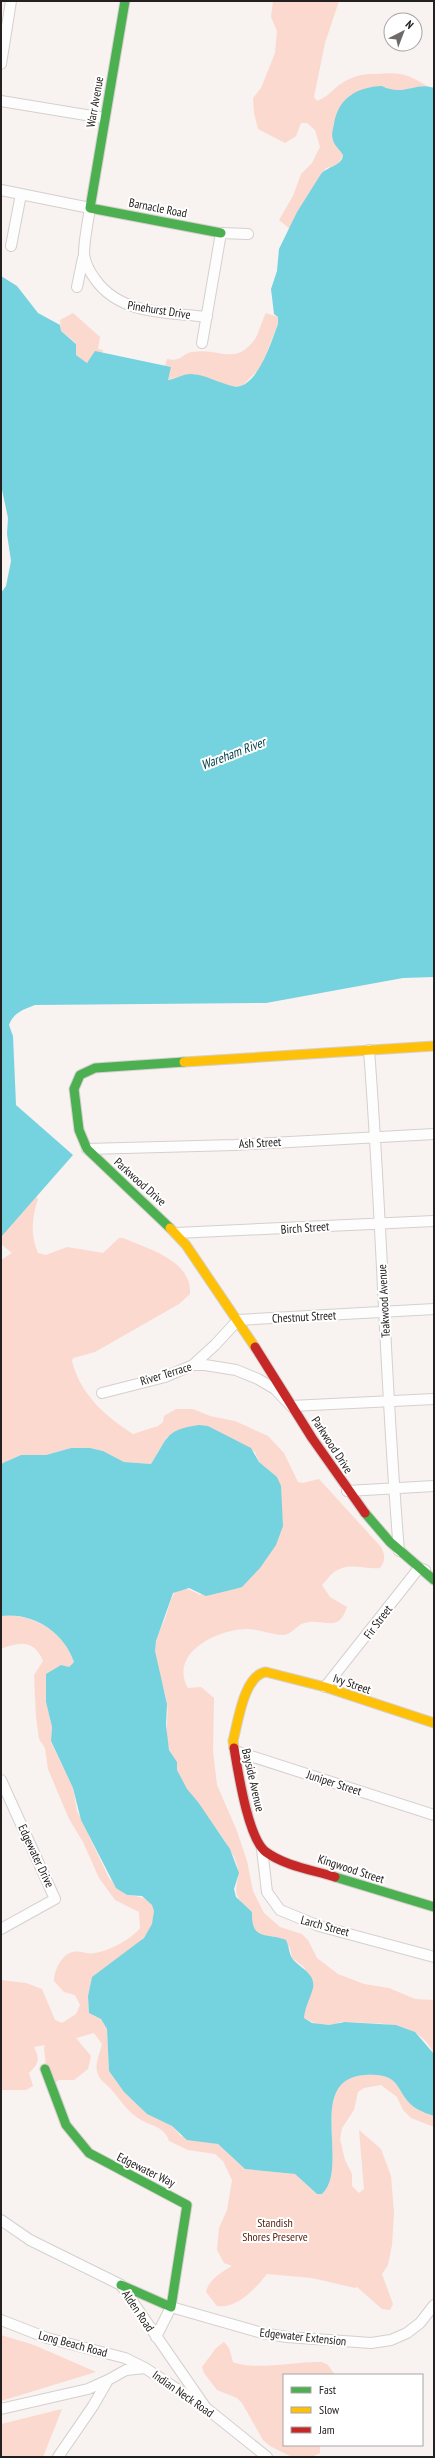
<svg xmlns="http://www.w3.org/2000/svg" width="435" height="2458" font-family="'PT Sans Narrow',sans-serif">
  <style>
    .green { fill: #fbd9ce }
    .water { fill: #75d2df }
    .lines { fill: none; stroke-linecap: round; stroke-linejoin: round }
    .street-casing { stroke: #d4d0ce; stroke-width: 12 }
    .fast-casing { stroke: #d4d0ce; stroke-width: 11 }
    .slow-casing { stroke: #d4d0ce; stroke-width: 11 }
    .jam-casing { stroke: #d4d0ce; stroke-width: 11 }
    .street { stroke: #fefdfd; stroke-width: 10 }
    .fast { stroke: #4caf50; stroke-width: 9 }
    .slow { stroke: #ffc107; stroke-width: 9 }
    .jam { stroke: #c62828; stroke-width: 9 }
    .labels { text-anchor: middle; stroke-width: 4; stroke-linejoin: round; paint-order: stroke }
    .street-label { font-size: 12px; fill: #24201f; stroke: #fff }
    .park-label { font-size: 12px; fill: #592210; stroke: #fff }
    .water-label { font-size: 13px; font-style: italic; fill: #003e46; stroke: #fff }
  </style>
  <rect width="100%" height="100%" fill="#f8f2f0"/>
  <!-- green -->
  <path class="green" d="M273 1H339L325 43 314 97 317 101C328 97 333 89 342 83 355 75 363 74 377 74 401 72 407 74 427 86L396 92 382 86 333 141 343 155 338 165 326 168 297 212 290 229 279 220 293 196 301 174 312 163 320 147 315 130 307 123H301L296 136 285 143 258 129 254 113 253 98 261 88 275 53 277 31 271 17Z
    M73 313 100 337 98 349 103 350 102 355 87 363 76 355V343L61 331 60 320Z
    M266 313 278 317V324L261 367 243 385 234 387 194 374 167 380 171 367 165 366 167 359C182 362 181 354 192 352 219 347 235 367 255 339 259 333 262 320 266 313Z
    M26 1187 38 1199C32 1217 30 1235 38 1253L46 1255 67 1247 103 1253 119 1238H123C148 1249 192 1260 190 1294L179 1304 95 1352 73 1358 72 1361C80 1394 105 1416 133 1434L158 1426 163 1422 164 1416 176 1409H193L210 1416 235 1421 268 1436 284 1453 298 1482 303 1483 319 1479 381 1547C385 1555 386 1560 380 1568 362 1570 349 1561 333 1573 329 1576 326 1581 322 1585L330 1597 347 1607C338 1635 323 1617 304 1623 297 1625 291 1635 283 1635 271 1635 259 1629 247 1629 218 1629 168 1653 188 1688L201 1687 214 1698 213 1751 217 1785 237 1831 247 1861 253 1891 264 1913 280 1927 302 1934 308 1940 317 1958 338 1974 364 1984 389 1988 415 1999 434 2000V2054C418 2018 372 2024 340 2022 330 2029 314 2024 304 2018L305 2006 309 2000 305 1968 292 1958 290 1948 281 1938 261 1935 254 1928 251 1923 252 1912C222 1889 246 1885 235 1859 223 1834 203 1812 187 1790 184 1785 179 1776 177 1771 177 1768 178 1764 176 1762 174 1758 171 1754 169 1749 164 1734 169 1719 167 1704 165 1687 156 1671 155 1653 154 1641 160 1630 165 1619 173 1598 171 1578 200 1595L283 1521 277 1478 259 1462 255 1452 208 1426 167 1437 151 1464 124 1462 103 1451 90 1448H71L46 1455H21L1 1465V1260L12 1253 1 1244V1193Z
    M11 1615C40 1619 64 1633 74 1662L69 1667H64L46 1702 52 1727 51 1742 73 1788 77 1811 109 1878 126 1895C137 1896 151 1897 154 1910 159 1940 111 1961 92 1978L88 1996 89 2013 101 2019 107 2029 109 2071 124 2092 147 2114 172 2126 181 2136 218 2144 245 2169 295 2174 317 2194H322C351 2167 304 2079 365 2075 405 2072 394 2095 417 2109 422 2112 429 2113 434 2116V2127L411 2118 403 2110 397 2097 381 2085 364 2088 358 2092 354 2110 342 2128 340 2139 345 2160 352 2174V2186L359 2193 364 2189 359 2130 381 2149 391 2176 394 2213 392 2245 388 2265 382 2274 393 2304 390 2310 382 2309 357 2287 355 2288 312 2278 267 2274C255 2289 237 2309 217 2306L206 2292C208 2280 222 2272 232 2266L224 2263 217 2250 219 2228 227 2210 232 2180 223 2161 215 2154 188 2150 169 2141C165 2127 152 2126 141 2120 127 2112 120 2099 110 2088 105 2083 98 2079 97 2071 95 2064 100 2052 102 2044L94 2033 76 2038 91 2056 88 2069 74 2080H59L53 2084 46 2067 44 2048 45 2045 34 2047C40 2059 39 2064 29 2073L33 2086 26 2090H1V1980L26 1983 42 1989 55 2020 62 2023 76 2014 80 2005 75 1995 64 1992 54 1981C54 1970 62 1954 73 1952 80 1950 88 1955 95 1953 109 1951 132 1939 140 1928L139 1912 115 1900 99 1878 83 1842 69 1819 48 1769 45 1748 39 1739 36 1717 34 1675 43 1661C34 1639 19 1642 1 1649V1616Z
    M1 2335 34 2345 96 2372 1 2401Z
    M224 2342 229 2348 233 2362C252 2371 298 2361 322 2362L328 2365 335 2375H284V2445H320V2453L312 2457H292L270 2446 263 2440 242 2403 237 2398 217 2390 204 2373 202 2367 216 2348Z
    M62 2409 43 2457H1V2424Z"/>
  <!-- water -->
  <path class="water" d="M382 86C403 97 417 81 434 88V977L403 978 266 1003 35 1005C24 1009 13 1013 9 1025L13 1036 16 1105 73 1155 1 1237V593L6 586 11 561 7 534 8 518 1 485V276L17 286 38 313 60 325 61 331 76 344V355L87 363 95 351 171 367 168 380C176 379 182 374 191 374 204 374 219 383 232 386 256 393 272 340 278 324V317L274 314 271 289 277 271 279 249 297 212 321 174C328 166 342 166 343 155 340 150 334 145 333 140 331 135 333 129 334 124 338 98 357 87 382 86Z
    M199 1425 208 1426 251 1448 259 1462 277 1477 281 1486 283 1526 276 1545 260 1568 242 1587 235 1589 206 1596 189 1588 173 1593 156 1641 155 1651 167 1704 166 1725 169 1750 177 1762V1770L187 1789 198 1802 230 1849 239 1873 234 1889 236 1897 252 1912C251 1942 268 1932 286 1940 289 1946 289 1953 292 1958 299 1968 316 1973 313 1988 310 1999 305 2007 304 2018L312 2023 329 2025 345 2022 396 2025 415 2032 434 2054V2116C429 2114 422 2112 417 2109 394 2095 405 2072 365 2075 304 2079 351 2167 322 2194H317L295 2174 245 2169 218 2144 187 2140 172 2126 147 2114 124 2092 109 2071 107 2029 101 2019 89 2013 88 1996 92 1977 144 1938 152 1924 154 1911 152 1905 142 1896 127 1895 116 1888 81 1820 73 1788 51 1741 52 1727 46 1702V1674L61 1665 69 1667 74 1662C64 1632 33 1612 1 1616V1465L3 1463 21 1455H46L71 1448H90L103 1451 124 1462 151 1464C168 1438 164 1430 199 1425Z"/>
  <g class="lines">
    <!-- street casing -->
    <g class="street-casing">
      <path id="street" d="M1 64 11 1
        M1 101 104 118
        M1 190 90 208C88 222 84 239 84 254 85 263 89 271 95 279 120 315 167 312 207 317
        M11 246 21 194
        M77 287 83 258
        M202 343 221 233 248 234
        M369 1050C382 1217 385 1384 399 1551
        M87 1149 234 1145 434 1134
        M176 1233 434 1221
        M193 1365 215 1345 238 1320 434 1309
        M102 1393 165 1377 193 1365H205L236 1370 258 1379 275 1389 291 1406 434 1399
        M347 1491 434 1486
        M325 1687 419 1568 425 1570
        M235 1751 434 1815
        M1 1780 55 1899 1 1929
        M262 1849 267 1892 280 1910 319 1926 434 1957
        M1 2220 30 2240 121 2285 206 2408
        M1 2320 47 2338 125 2358 145 2368
        M156 2337 171 2307 262 2333 287 2337 371 2343 391 2340 407 2333 420 2323 434 2305
        M1 2409 88 2389 108 2380
        M58 2457 93 2406 108 2380 126 2370 145 2368 206 2408 267 2457"/>
    </g>
    <!-- fast casing -->
    <g class="fast-casing">
      <path id="fast" d="M125 1 90 208 221 233
        M170 1228 87 1149 79 1130 74 1089 80 1075 95 1068 184 1062
        M365 1513 390 1542 434 1580
        M335 1877 434 1907
        M45 2069 66 2125 89 2153 187 2205 171 2307 121 2285"/>
    </g>
    <!-- slow casing -->
    <g class="slow-casing">
      <path id="slow" d="M184 1062 434 1046
        M170 1228 186 1245 255 1347
        M234 1748 233 1741C238 1722 244 1675 266 1672L325 1687 434 1723"/>
    </g>
    <!-- jam casing -->
    <g class="jam-casing">
      <path id="jam" d="M255 1347 312 1438 365 1513
        M234 1748C238 1771 248 1839 266 1852 285 1866 313 1870 335 1877"/>
    </g>
    <!-- street -->
    <use href="#street" class="street"/>
    <!-- fast -->
    <use href="#fast" class="fast"/>
    <!-- slow -->
    <use href="#slow" class="slow"/>
    <!-- jam -->
    <use href="#jam" class="jam"/>
  </g>
  <g class="labels">
    <!-- street labels -->
    <g class="street-label">
      <text transform="translate(95 102) rotate(-80)" y="4">Warr Avenue</text>
      <text transform="translate(158 208) rotate(11)" y="4">Barnacle Road</text>
      <text transform="translate(159 310) rotate(9)" y="4">Pinehurst Drive</text>
      <text transform="translate(260 1143) rotate(-3)" y="4">Ash Street</text>
      <text transform="translate(140 1182) rotate(42)" y="4">Parkwood Drive</text>
      <text transform="translate(305 1228) rotate(-4)" y="4">Birch Street</text>
      <text transform="translate(384 1301) rotate(-93)" y="4">Teakwood Avenue</text>
      <text transform="translate(304 1317) rotate(-3)" y="4">Chestnut Street</text>
      <text transform="translate(166 1374) rotate(-17)" y="4">River Terrace</text>
      <text transform="translate(332 1445) rotate(57)" y="4">Parkwood Drive</text>
      <text transform="translate(378 1622) rotate(-53)" y="4">Fir Street</text>
      <text transform="translate(352 1684) rotate(19)" y="4">Ivy Street</text>
      <text transform="translate(253 1780) rotate(77)" y="4">Bayside Avenue</text>
      <text transform="translate(334 1783) rotate(18)" y="4">Juniper Street</text>
      <text transform="translate(36 1856) rotate(65)" y="4">Edgewater Drive</text>
      <text transform="translate(351 1869) rotate(18)" y="4">Kingwood Street</text>
      <text transform="translate(325 1926) rotate(15)" y="4">Larch Street</text>
      <text transform="translate(146 2170) rotate(26)" y="4">Edgewater Way</text>
      <text transform="translate(138 2311) rotate(56)" y="4">Alden Road</text>
      <text transform="translate(303 2337) rotate(6)" y="4">Edgewater Extension</text>
      <text transform="translate(73 2344) rotate(15)" y="4">Long Beach Road</text>
      <text transform="translate(183 2394) rotate(35)" y="4">Indian Neck Road</text>
    </g>
    <!-- park labels -->
    <g class="park-label">
      <text x="275" y="2227">Standish<tspan x="275" dy="14">Shores Preserve</tspan></text>
    </g>
    <!-- water labels -->
    <g class="water-label">
      <text transform="translate(233 753) rotate(-21)" y="5">Wareham River</text>
    </g>
  </g>
  <!-- border -->
  <rect width="435" height="2458" fill="none" stroke="#24201f" stroke-width="4"/>
  <!-- legend -->
  <rect x="283" y="2374" width="140" height="72" fill="#ffffff" stroke="#a7a6a5"/>
  <rect x="291" y="2387" width="20" height="6" fill="#4caf50" stroke="#a7a6a5"/>
  <text x="319" y="2394" font-size="12" fill="#24201f">Fast</text>
  <rect x="291" y="2407" width="20" height="6" fill="#ffc107" stroke="#a7a6a5"/>
  <text x="319" y="2414" font-size="12" fill="#24201f">Slow</text>
  <rect x="291" y="2427" width="20" height="6" fill="#c62828" stroke="#a7a6a5"/>
  <text x="319" y="2434" font-size="12" fill="#24201f">Jam</text>
  <!-- north arrow -->
  <g transform="translate(403 32) rotate(42)"><circle r="19" fill="#ffffff" stroke="#a7a6a5"/>
  <path d="M0-3L7 15L0 10L-7 15Z" fill="#6e6a68"/>
  <text y="-6" font-size="11" font-weight="bold" text-anchor="middle" fill="#24201f">N</text>
  </g>
</svg>
